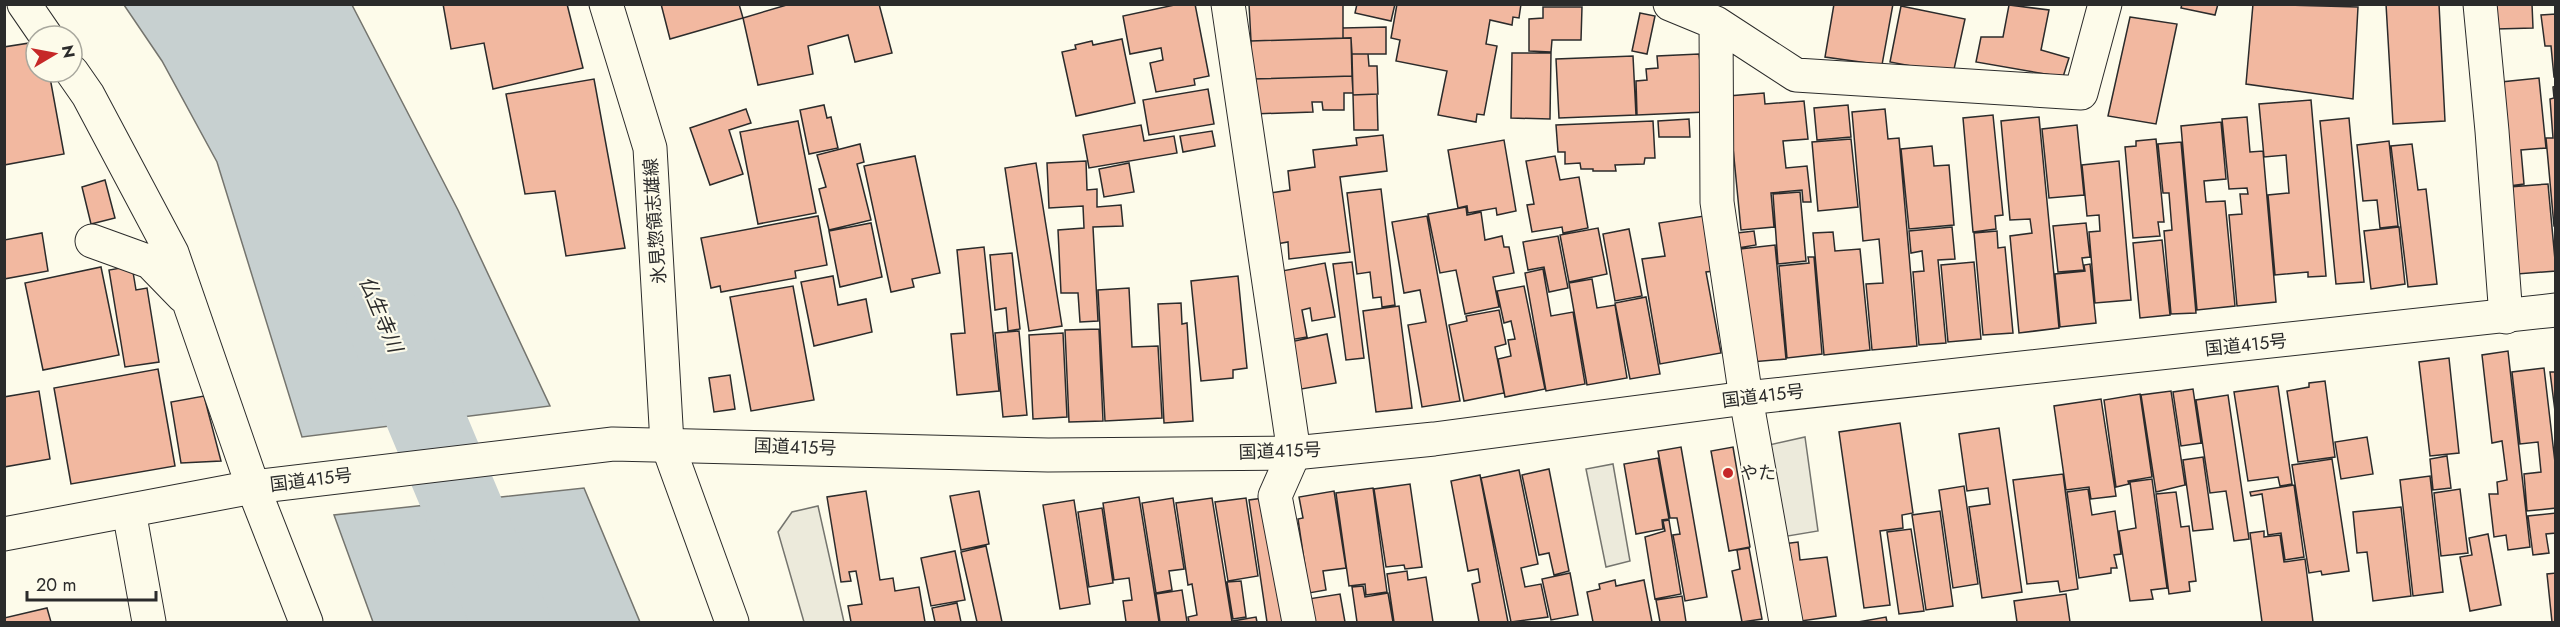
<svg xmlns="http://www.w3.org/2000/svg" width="2560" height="627" font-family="Jost,'Noto Sans JP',sans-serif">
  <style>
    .parking { fill: #eceadb; stroke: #74746e; stroke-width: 1.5 }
    .water { fill: #c7d0d0; stroke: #74746e; stroke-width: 1.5 }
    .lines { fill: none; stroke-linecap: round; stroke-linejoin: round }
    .river { stroke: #c7d0d0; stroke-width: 78 }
    .building { fill: #f2b8a0; stroke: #2b2b2b; stroke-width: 1.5 }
    .street-casing { stroke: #2b2b2b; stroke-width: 35 }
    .secondary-casing { stroke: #2b2b2b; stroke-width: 35 }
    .primary-casing { stroke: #2b2b2b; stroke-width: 35 }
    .highway-casing { stroke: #2b2b2b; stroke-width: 35 }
    .street { stroke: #fdfbea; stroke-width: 33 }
    .secondary { stroke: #fdfbea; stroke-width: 33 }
    .primary { stroke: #fdfbea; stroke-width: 33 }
    .highway { stroke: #fdfbea; stroke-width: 33 }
    .poi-dot { fill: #c62828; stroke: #fdfbea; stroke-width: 2 }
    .labels { text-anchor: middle; stroke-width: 4.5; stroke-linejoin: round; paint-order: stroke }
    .street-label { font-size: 18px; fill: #2b2b2b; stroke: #fdfbea }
    .poi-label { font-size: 18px; fill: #2b2b2b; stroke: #fdfbea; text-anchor: start }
    .water-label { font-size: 20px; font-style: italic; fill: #2b2b2b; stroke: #fdfbea }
  </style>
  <rect width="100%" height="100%" fill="#fdfbea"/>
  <!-- parking -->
  <path class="parking" d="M1805 437 1818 531 1782 537 1769 445Z
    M1613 464 1630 561 1606 567 1586 469Z
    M818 506 844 622H804L778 532 792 512Z"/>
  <!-- water -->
  <path class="water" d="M124 5H352L458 210 550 406 302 437 217 162 162 61Z
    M584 488 640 622H373L334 515Z"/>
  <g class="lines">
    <!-- river -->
    <path class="river" d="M385 321 511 622"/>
  </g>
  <!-- building -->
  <path class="building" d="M443 4H567L583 68 493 89 484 43 451 49Z
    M661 4H739L743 18 670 39Z
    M790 4H879L892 53 855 62 848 35 808 46 813 74 758 85 743 18Z
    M1179 4H1195L1209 76 1194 79 1195 85 1156 92 1150 63 1163 60 1161 48 1130 54 1123 16Z
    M1249 4H1343V38L1251 41Z
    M1357 4H1395L1391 21 1355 13Z
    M1397 4H1521L1519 18 1513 17 1512 25 1490 20 1486 44 1497 46 1484 115 1477 114 1476 122 1438 115 1447 71 1396 61 1400 40 1391 38Z
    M1834 4H1893L1882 65 1825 57Z
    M2182 4H2218L2215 15 2181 8Z
    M2253 4 2358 7 2353 99 2246 84Z
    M2386 4H2439L2445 121 2393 124Z
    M2495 4H2532L2533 28 2496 29Z
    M2009 5 2049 10 2041 50 2069 58 2063 77 1976 62 1981 37H2003Z
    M1901 6 1965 19 1953 74 1890 62Z
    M1543 7H1582L1581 40H1552L1551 52 1529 51V19L1543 18Z
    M1640 13 1655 16 1647 54 1632 51Z
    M2556 14V77H2554L2551 46H2545L2541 15Z
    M2130 17 2177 24 2156 124 2108 116Z
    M1386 27V54H1352L1351 38H1343V28Z
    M1351 38 1352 76 1251 79V41Z
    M1122 39 1135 103 1076 116 1062 52 1076 49 1075 45 1092 41 1093 45Z
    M36 42V72H49L64 154 4 165V47Z
    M1512 53H1551L1550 119 1511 118Z
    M1352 54H1368L1369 66H1377L1378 94 1353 95Z
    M1699 54 1706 112 1637 115 1636 81 1647 80 1646 69 1658 68 1657 56Z
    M1633 56 1636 115 1559 118 1556 59Z
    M1352 76 1353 93H1344V110H1323L1322 102H1312L1313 112 1253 114 1251 79Z
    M2539 78 2546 148 2521 150 2524 184 2509 186 2501 82Z
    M594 79 625 248 566 256 555 191 525 194 506 94Z
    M2556 86V226H2554L2546 138H2553L2550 99 2554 98 2553 87Z
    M1208 89 1214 124 1149 135 1143 100Z
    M1764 93 1765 104 1804 101 1808 139 1783 141 1786 168 1807 166 1811 202H1803L1802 190 1771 193 1774 227 1741 230 1728 96Z
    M1377 94 1378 130H1354L1353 95Z
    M2311 100 2326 276 2308 277V272L2275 275 2268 195 2289 193 2286 155 2264 157 2259 104Z
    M824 105 827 118 831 117 838 148 809 154 800 110Z
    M1848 105 1851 137 1817 140 1814 108Z
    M746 109 751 123 729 130 743 174 710 185 690 128Z
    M1885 109 1888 139 1899 138 1917 346 1872 350 1866 284 1883 283 1879 239 1863 241 1852 112Z
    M1993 115 2003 215 1995 216 1996 229 1973 232 1963 118Z
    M2039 117 2059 328 2019 333 2010 236 2032 233 2030 219 2010 220 2001 121Z
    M2247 117 2250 152 2263 151 2276 302 2237 306 2229 215 2242 214 2240 194H2248L2247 188 2229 189 2222 119Z
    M2349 118 2364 282 2336 284 2320 121Z
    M1689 119 1690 137H1659L1658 121Z
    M798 121 816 213 758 224 740 132Z
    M1653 121 1655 158H1645L1644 164 1615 165 1616 171H1593V169H1581L1580 163 1565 164V152H1558L1556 125Z
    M2221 122 2226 179 2204 181 2206 202 2225 201 2235 306 2197 310 2181 126Z
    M1141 125 1144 141 1174 136 1177 153 1089 168 1083 135Z
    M2077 125 2084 195 2049 198 2042 129Z
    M1212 131 1215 146 1183 152 1180 136Z
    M1383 135 1387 171 1340 177 1350 252 1289 259 1288 242 1271 245 1264 194 1290 190 1288 171 1315 167 1313 150 1357 145 1356 138Z
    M1851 139 1858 207 1818 211 1812 142Z
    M2156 139 2164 222H2158L2160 236 2133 238 2125 147 2136 146V141Z
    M1504 140 1516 211 1497 215 1496 208 1468 213 1467 206 1458 208 1448 150Z
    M2389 141 2398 226 2380 228 2377 200 2363 201 2357 145Z
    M2181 142 2196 313 2171 314 2164 231 2172 230 2169 193H2163L2158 144Z
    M860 144 864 162 857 164 871 220 829 230 819 189 826 187 817 155Z
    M2412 144 2418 190 2426 189 2437 284 2408 287 2391 146Z
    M1932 146 1934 166 1949 165 1954 225 1909 229 1901 149Z
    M915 156 940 273 912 279 914 287 891 292 864 166Z
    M1555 156 1560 180 1579 177 1588 228 1563 233 1562 227 1532 232 1527 205 1534 204 1526 161Z
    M1086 161 1087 190 1097 189V207L1121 205 1123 226 1093 227 1098 321 1080 322 1078 293H1061L1058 230 1084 228 1083 206 1049 208 1047 163Z
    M2119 161 2131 300 2095 303 2089 232 2100 231 2099 215 2087 216 2082 165Z
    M1036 163 1062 326 1029 331 1005 168Z
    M1129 163 1134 192 1104 197 1099 169Z
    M105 180 115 218 91 224 82 187Z
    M2548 184 2556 271 2517 274 2509 187Z
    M1381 189 1395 305 1382 307 1381 297 1373 298 1370 272 1357 274 1347 193Z
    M1800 192 1806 261 1778 264 1773 194Z
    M1466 207 1467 215 1481 212 1485 240 1502 236 1504 247H1509L1514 273 1493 277 1499 307 1465 314 1456 270 1440 273 1428 214Z
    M818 216 827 265 795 271 796 278 721 292 720 286 711 288 701 238Z
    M1427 216 1460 401 1422 407 1408 325 1426 322 1420 290 1404 293 1392 222Z
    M1704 216 1714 271 1706 272 1721 353 1660 364 1642 259 1665 256 1659 223Z
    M871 223 882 277 840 287 829 231Z
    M2086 223 2090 257 2082 258 2084 270 2058 272 2053 226Z
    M1952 227 1955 259 1938 260 1946 343 1919 345 1913 272 1924 271 1922 251 1911 253 1909 231Z
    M2399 227 2405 284 2371 289 2364 231Z
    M1598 228 1607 274 1569 282 1560 235Z
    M1629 229 1642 296 1615 301 1603 234Z
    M1754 231 1756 245 1738 248 1737 233Z
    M1997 231 1998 248 2005 247 2013 333 1983 335 1974 233Z
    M1833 232 1835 251 1860 249 1870 350 1824 355 1813 233Z
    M42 233 48 271 4 279V240Z
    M1558 236 1568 288 1549 292 1544 267 1528 270 1523 242Z
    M2162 240 2170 315 2140 318 2133 243Z
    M1775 245 1786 359 1751 362 1740 249Z
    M984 247 999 391 957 395 951 334 965 333 957 250Z
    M1012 253 1020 329 1008 331 1006 308 995 310 990 255Z
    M1808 257H1814L1822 354 1787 358 1779 266 1809 263Z
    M1352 262 1364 358 1346 360 1333 264Z
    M1974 262 1981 339 1948 342 1941 265Z
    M1325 263 1335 317 1312 321 1310 308 1302 310 1307 337 1284 341 1271 273Z
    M2090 264 2096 323 2060 327 2055 274 2085 271 2084 265Z
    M132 266 136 290 147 288 159 362 125 367 109 270Z
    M101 267 119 355 43 370 25 283Z
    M1543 269 1551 316 1573 312 1585 384 1546 391 1525 273Z
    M833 276 838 305 866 299 872 332 814 346 801 282Z
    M1238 276 1247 368 1233 370V378L1201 381 1191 281Z
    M1592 279 1597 308 1615 305 1627 378 1587 385 1569 283Z
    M793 286 814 400 751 411 730 297Z
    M1524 286 1545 389 1505 397 1498 359 1511 356 1508 340 1515 339 1511 321 1504 323 1497 291Z
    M1129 288 1132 347 1158 346 1162 418 1105 421 1098 290Z
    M1646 297 1660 374 1630 379 1615 303Z
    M1181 303 1182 324 1187 323 1193 421 1164 423 1158 304Z
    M1399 306 1412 408 1376 412 1363 311Z
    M1499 310 1506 344 1495 347 1504 393 1464 401 1449 325 1467 321 1466 316Z
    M1099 329 1103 421 1069 422 1065 330Z
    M1019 331 1027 415 1003 417 995 333Z
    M1063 333 1067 417 1033 419 1029 335Z
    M1327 334 1336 383 1290 391 1281 344Z
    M2508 351 2530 547 2508 550 2506 535 2494 537 2489 494H2498L2497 482 2507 480 2502 441 2492 443 2482 355Z
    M2449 358 2459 453 2430 456 2419 362Z
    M2544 368 2556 471V508L2527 511 2524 474 2541 472 2538 442 2520 444 2512 372Z
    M158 369 175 466 71 484 54 388Z
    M2550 372H2556V419Z
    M730 375 735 409 714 412 709 378Z
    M2325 381 2335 457 2298 462 2287 391 2309 387V383Z
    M2278 386 2292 484 2280 486 2278 477 2248 481 2234 392Z
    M2193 389 2201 443 2181 446 2173 392Z
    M39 391 50 459 4 467V397Z
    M2171 391 2185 485 2156 492 2141 395Z
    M2140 394 2152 477 2128 481 2129 484 2116 487 2104 400Z
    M2228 395 2249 539 2234 541 2226 491 2210 493 2196 400Z
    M204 396 221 461 181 463 171 402Z
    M2101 399 2116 496 2091 499 2089 487 2066 490 2054 406Z
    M1900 423 1913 513 1902 515 1903 528 1880 531 1890 605 1864 608 1839 432Z
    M1999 428 2022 592 1982 598 1969 507 1990 504 1988 488 1967 491 1959 434Z
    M2367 437 2373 474 2341 479 2335 442Z
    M1681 447 1707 597 1685 601 1673 535 1680 534 1677 518H1670L1658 451Z
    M1733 447 1750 547 1729 551 1711 451Z
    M2447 456 2451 488 2433 490 2430 459Z
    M2203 457 2213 529 2193 531 2183 460Z
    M1658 458 1669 519 1662 520 1663 529 1636 534 1624 464Z
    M2332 459 2349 571 2322 575 2321 571 2309 573 2292 465Z
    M1549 469 1569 571 1554 575 1549 553 1539 555 1522 475Z
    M1519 470 1538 564 1521 568 1525 587 1541 584 1548 617 1511 622 1481 478Z
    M2063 474 2078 589 2060 592 2058 581 2027 584 2013 480Z
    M1480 475 1508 622H1479L1472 584 1480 582 1478 569 1468 571 1451 481Z
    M2430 476 2443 592 2413 596 2400 480Z
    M2152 479 2167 588 2151 590 2153 599 2130 601 2119 531 2136 528 2130 482Z
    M1410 484 1422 567 1405 569 1404 565 1386 567 1374 489Z
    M2294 485 2304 557 2285 560 2281 533 2268 535 2262 494 2251 496 2250 492Z
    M1964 486 1978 584 1953 588 1939 490Z
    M1373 488 1387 592 1366 595 1365 584 1349 586 1336 493Z
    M2088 489 2092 515 2115 511 2121 554 2114 555 2117 568H2111V573L2079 578 2067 492Z
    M2460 489 2468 553 2441 556 2434 493Z
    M866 491 880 580 893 578 895 591 919 587 925 622H851L848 606 862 604 856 571 849 572 851 581 841 582 827 497Z
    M979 491 989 544 961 550 950 496Z
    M1334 491 1346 568 1323 571 1326 590 1309 593 1298 519 1303 518 1299 497Z
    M2176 492 2181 527 2189 526 2196 581 2189 582 2190 591 2169 594 2156 494Z
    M1139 497 1159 622H1126L1123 601 1132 600 1129 578 1114 580 1103 503Z
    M1271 497 1290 622H1267L1249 500Z
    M1173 498 1184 569 1169 571 1172 590 1156 593 1142 503Z
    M1212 498 1232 622H1189L1188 617 1197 615 1192 584 1188 585 1176 503Z
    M1246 498 1258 576 1228 581 1215 502Z
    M1074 500 1090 604 1060 609 1043 505Z
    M2401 507 2411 596 2373 601 2367 552 2357 553 2353 512Z
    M1102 508 1113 583 1089 587 1078 512Z
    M1940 511 1953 606 1926 610 1912 515Z
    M2556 513V533L2546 534 2549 553 2533 555 2528 516Z
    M1669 520 1681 594 1655 599 1645 537 1665 531 1663 521Z
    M1911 529 1924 611 1899 614 1887 532Z
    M2264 531V537L2280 535 2284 562 2305 559 2313 622H2262L2250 533Z
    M2488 534 2501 605 2470 611 2460 557 2472 555 2469 538Z
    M1798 542 1800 560 1827 557 1836 616 1794 622 1783 544Z
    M986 546 1002 622H977L961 552Z
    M1749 548 1762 619 1742 622 1732 571 1740 569 1737 550Z
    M955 551 965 600 931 606 921 558Z
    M1407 571 1408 580 1426 577 1433 622H1394L1387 574Z
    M1570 573 1578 615 1551 620 1542 579Z
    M2556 573V622H2552L2547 574Z
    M1615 580 1616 586 1644 580 1652 622H1593L1587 592 1600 589 1599 584Z
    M1241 581 1246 617 1233 619 1227 582Z
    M1363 586 1365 597 1388 593 1393 622H1357L1352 587Z
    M1182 590 1187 622H1160L1156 594Z
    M1340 594 1345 622H1312L1308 599Z
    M2066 594 2070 622H2017L2014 601Z
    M1682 596 1686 622H1660L1656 600Z
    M957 603 961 622H935L932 608Z
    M47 608 51 622H4V618Z
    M1256 617 1257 622H1233V621Z
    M1886 617 1887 622H1858Z"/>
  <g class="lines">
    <!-- street casing -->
    <g class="street-casing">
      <path id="street" d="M24 4 46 36
        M1228 4 1294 453 1275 496 1299 622
        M1670 4 1716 23 1796 75 2081 93 2105 4
        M2480 4 2492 131 2506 317
        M1716 23 1717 202 1746 398 1786 622
        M72 72 88 95 172 253 253 487 306 622
        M92 241 150 262 183 296
        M129 511 149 622"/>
    </g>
    <!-- secondary casing -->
    <g class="secondary-casing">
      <path id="secondary" d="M667 443 732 622"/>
    </g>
    <!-- primary casing -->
    <g class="primary-casing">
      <path id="primary" d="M606 4 650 148 667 443"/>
    </g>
    <!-- highway casing -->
    <g class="highway-casing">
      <path id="highway" d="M4 534 253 487 613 444 1048 455 1294 453 1434 439 1746 398 2556 310"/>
    </g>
    <!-- street -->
    <use href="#street" class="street"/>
    <!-- secondary -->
    <use href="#secondary" class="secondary"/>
    <!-- primary -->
    <use href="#primary" class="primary"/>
    <!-- highway -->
    <use href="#highway" class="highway"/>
  </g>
  <!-- markers -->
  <circle class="poi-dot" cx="1728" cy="473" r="6"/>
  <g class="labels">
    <!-- street labels -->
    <g class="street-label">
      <text transform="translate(655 221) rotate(-94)" y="6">氷見惣領志雄線</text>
      <text transform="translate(2246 345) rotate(-6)" y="6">国道415号</text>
      <text transform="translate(1763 396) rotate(-7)" y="6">国道415号</text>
      <text transform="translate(795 447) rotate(2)" y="6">国道415号</text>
      <text transform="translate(1280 451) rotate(-2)" y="6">国道415号</text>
      <text transform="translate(311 480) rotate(-7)" y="6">国道415号</text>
    </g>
    <!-- poi labels -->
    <g class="poi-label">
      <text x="1740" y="479">やた</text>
    </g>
    <!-- water labels -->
    <g class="water-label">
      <text transform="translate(381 314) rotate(67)" y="7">仏生寺川</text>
    </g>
  </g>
  <!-- border -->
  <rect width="2560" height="627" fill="none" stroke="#2b2b2b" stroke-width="12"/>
  <!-- north arrow -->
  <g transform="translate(54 54) rotate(80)"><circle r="28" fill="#fdfbea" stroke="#a9a89e" stroke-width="1.5"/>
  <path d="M0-4.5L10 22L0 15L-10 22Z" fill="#c62828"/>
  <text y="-9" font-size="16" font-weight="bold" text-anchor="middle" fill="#2b2b2b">N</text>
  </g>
  <!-- scale -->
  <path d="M27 591v9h129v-9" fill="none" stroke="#2b2b2b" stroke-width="3"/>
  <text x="36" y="591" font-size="18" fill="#2b2b2b" stroke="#fdfbea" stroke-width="4.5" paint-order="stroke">20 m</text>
</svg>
